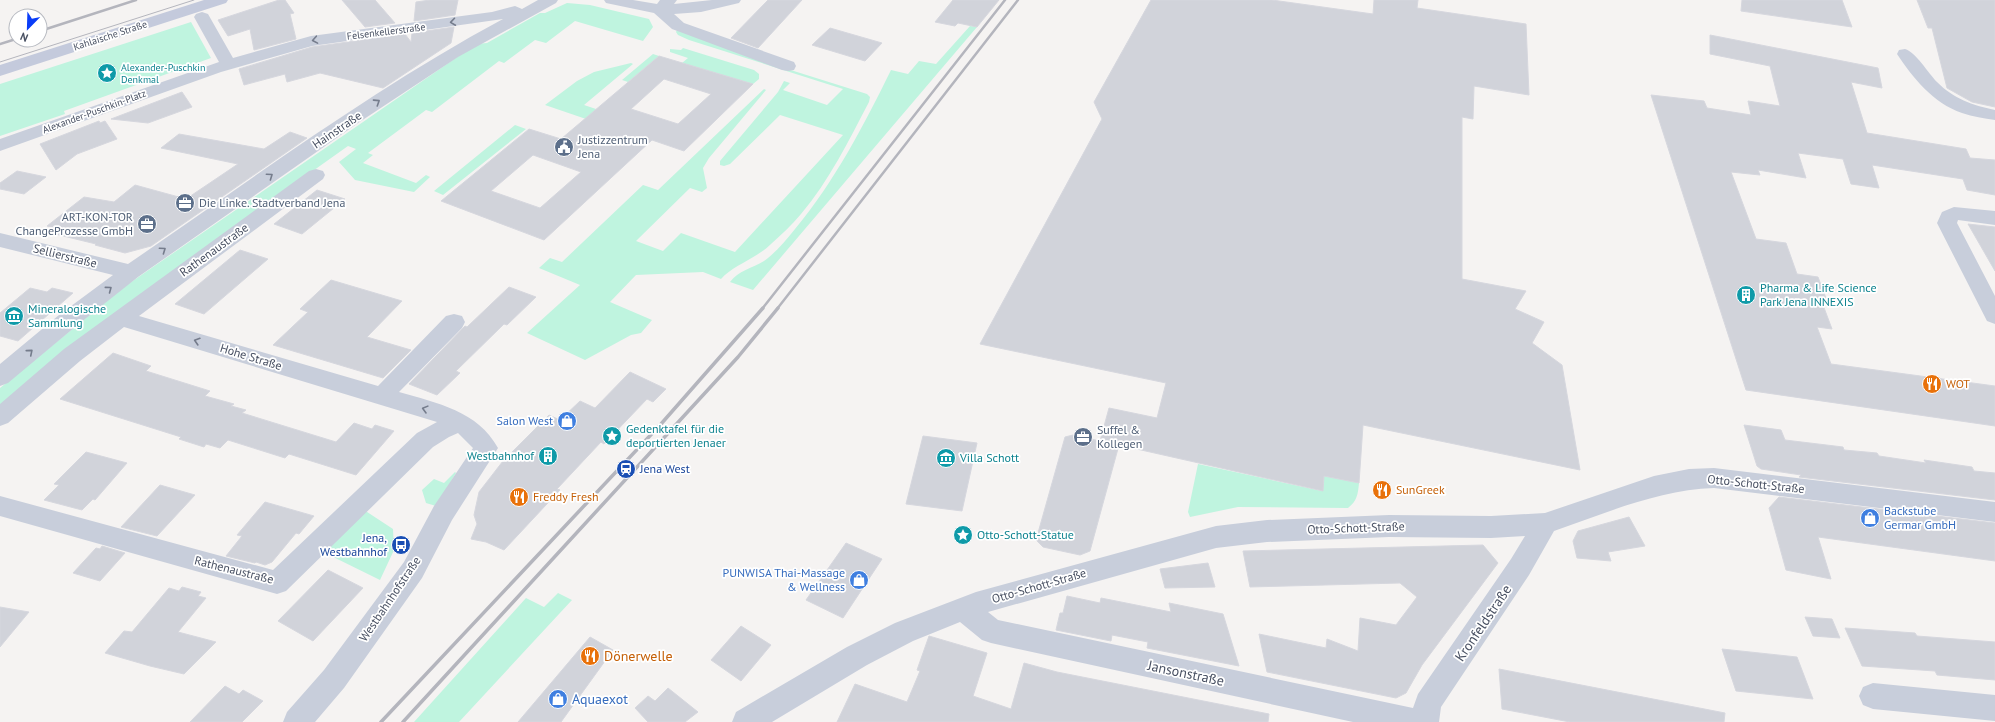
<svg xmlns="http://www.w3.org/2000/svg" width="1995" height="722" font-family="'PT Sans',sans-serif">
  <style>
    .green { fill: #bff4df }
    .building { fill: #d1d3da; stroke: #d6d7de; fill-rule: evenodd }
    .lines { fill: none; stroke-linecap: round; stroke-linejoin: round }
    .street { fill: #c8cedb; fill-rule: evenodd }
    .secondary { fill: #c4cadc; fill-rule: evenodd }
    .tram { stroke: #b4b5bd; stroke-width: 1 }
    .rail-far1 { stroke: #b4b5bd; stroke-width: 2.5 }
    .rail { stroke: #b4b5bd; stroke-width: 3.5 }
    .oneway { stroke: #757c8c }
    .labels { text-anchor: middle; stroke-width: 3.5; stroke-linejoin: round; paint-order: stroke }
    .far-street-label { font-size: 10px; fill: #485062; stroke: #fff }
    .far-culture-label { font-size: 10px; fill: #0d838f; stroke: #fff; text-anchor: start }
    .street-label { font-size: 12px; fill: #485062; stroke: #fff }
    .service-label { font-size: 12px; fill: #4e5e75; stroke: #fff; text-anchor: start }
    .culture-label { font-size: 12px; fill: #0d838f; stroke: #fff; text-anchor: start }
    .food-label { font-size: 12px; fill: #c56008; stroke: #fff; text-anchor: start }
    .shop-label { font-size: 12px; fill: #366cbe; stroke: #fff; text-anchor: end }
    .transit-label { font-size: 12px; fill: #164399; stroke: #fff; text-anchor: start }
    .near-street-label { font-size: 14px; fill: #485062; stroke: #fff }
    .near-food-label { font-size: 14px; fill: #c56008; stroke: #fff; text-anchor: start }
    .near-shop-label { font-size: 14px; fill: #366cbe; stroke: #fff; text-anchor: start }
  </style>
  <rect width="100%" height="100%" fill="#f5f3f2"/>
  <!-- green -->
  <path class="green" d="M567 3 590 5 649 19 653 27 643 41 575 21 546 43 535 40 504 63 499 61 432 112 426 110 368 153 373 155 363 163 416 183 426 175 430 177 414 192 355 180 339 162 356 149 348 146 231 229 0 405V388L124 287 476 44 487 43 540 13H545Z
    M191 22 211 58 64 111 65 114 0 136V84Z
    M970 26 977 27 753 290 730 282C739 269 756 268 768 258 778 250 787 239 795 229 835 181 864 125 891 70L908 74 919 61 936 64Z
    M677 30 762 61 867 94 870 97 869 102C849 140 829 181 801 214 792 225 781 235 771 244 756 259 733 265 721 279L703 272 636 275 610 302 652 320 641 333 631 335 585 360 527 333 580 285 539 268 550 258 562 262 643 185 658 190 764 89 766 90 709 158 703 168 707 188 702 192 690 188 636 241 663 251 681 233 735 252 843 135 780 115 730 164 724 166 720 165V161L778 92 784 81 790 83 783 90 827 105 843 89 689 40 678 35 676 32Z
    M683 48 754 70 759 74V79L753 84 682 63 688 58 670 52V49L681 50Z
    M653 54 659 56 628 82 622 80Z
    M631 63 633 64 584 105 596 109 586 119 545 105 577 81 594 72Z
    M515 125 526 129 443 195 434 191Z
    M1198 464 1322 491 1324 476 1359 483C1358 494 1357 501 1348 508L1238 507 1190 517 1188 512Z
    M455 472 456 473 436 506 426 503 422 490 434 479 444 483Z
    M361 508 393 529 394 550 380 580 317 549Z
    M558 593 572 600 459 722H414L526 598 544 607Z"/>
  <!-- building -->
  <path class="building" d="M279 0H285L294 13 290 14 296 39 254 50 250 29 228 36 218 20Z
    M342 0H375L395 23 365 27Z
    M430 0H458L455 15 414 21 416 2Z
    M768 0H802L758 48 731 38Z
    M953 0H999L977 27 958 23 955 26 935 22Z
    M1151 0H1272L1373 14 1374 0H1418L1417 8 1526 24 1529 95 1474 86 1473 119 1462 117V279L1526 291 1515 309 1544 322 1532 343 1562 365 1580 470 1363 425 1359 483 1324 476 1323 491 1119 445 1090 551 1080 555 1043 547 1036 540 1065 437 1073 435 1100 441 1109 408 1157 418 1166 383 980 344 1102 119 1094 102Z
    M1742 0H1842L1852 27 1741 11Z
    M1917 0H1995V107L1972 102 1947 88 1932 28H1928Z
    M454 27 451 43 383 88 320 73 287 82 285 74 244 85 239 69 312 47 405 34 411 42 412 33Z
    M830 28 882 43 865 61 812 45Z
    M1710 35 1878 68 1882 88 1851 82 1867 133 1966 149 1970 158 1995 160V195L1967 190 1963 179 1872 165 1879 188 1851 184 1843 159 1798 153 1806 178 1758 170 1760 175 1731 172 1756 239 1786 243 1797 274 1818 277 1829 306 1823 305 1832 329 1817 327 1831 364 1995 386V426L1746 390 1651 95 1704 101 1707 108 1751 115 1748 101 1780 106 1770 66 1710 54Z
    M659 56 753 84 684 151 652 140 544 240 441 201 529 129 561 139ZM664 79 711 94 678 124 631 109ZM533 155 581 172 540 208 491 191Z
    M182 92 192 107 148 123 111 119Z
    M99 121 100 123 105 121 117 139 77 154 56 170 40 144Z
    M290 132 307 138 151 246 125 253 95 245 96 244 51 233 57 229 47 226 84 197 114 202 135 185 186 199 238 164 161 148 179 134 264 149Z
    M17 171 46 177 24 194 0 189V183Z
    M317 190 345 199 302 234 274 224Z
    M1968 224 1995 227V271Z
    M240 250 268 259 204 314 175 304Z
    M331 280 402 301 367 337 411 350 383 378 273 345 308 312 300 309Z
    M509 287 536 297 507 325 504 324 456 371 460 373 437 395 409 384 465 326 467 327Z
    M30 288 47 292 52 288 73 293 18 341 0 336V313Z
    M113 353 151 366 146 371 210 391 205 396 234 404 231 406 246 410 242 413 336 442 354 423 372 429 375 425 394 431 356 475 289 454 285 458 228 440 220 448 206 444 204 447 179 439 181 437 60 399Z
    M630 372 666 389 653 402 647 399 604 444 601 442 557 489 560 490 504 550 486 542 471 539 477 524 474 515 479 492 503 461 549 415 560 420 580 401 595 408Z
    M1744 425 1781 430 1785 440 1843 447 1844 450 1877 453 1879 456 1926 463 1924 460 1972 467 1974 471 1995 473V500L1799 477 1801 475 1761 469 1757 466Z
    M923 436 977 443 962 511 906 504Z
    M86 452 127 463 95 500 93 499 82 510 44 500 59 485 54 484Z
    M160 485 195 495 157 536 121 527Z
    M1779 497 1995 523V561L1818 537 1831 579 1786 570 1769 508Z
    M265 502 314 516 299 534 296 533 272 562 265 565 256 562 255 563 226 556 242 536 237 535Z
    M1629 517 1645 546 1608 552 1611 561 1577 558 1573 541 1578 531Z
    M846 543 882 559 843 618 806 600Z
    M1483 545 1498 563 1422 665 1406 693 1396 698 1267 672 1259 634 1326 648 1327 639 1358 651 1360 618 1396 625 1417 597 1400 583 1250 587 1243 551Z
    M102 546 125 553 100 581 73 573 96 548 100 549Z
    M1208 563 1215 587 1165 588 1160 569Z
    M328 570 363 588 313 641 278 621Z
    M182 587 201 592 198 596 206 598 178 632 216 642 184 674 150 666 105 653 124 631 132 632 169 588 179 591Z
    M1067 596 1100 603 1101 598 1171 612 1169 603 1223 614 1239 666 1147 648 1148 642 1112 635 1111 641 1056 630 1060 613H1063Z
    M0 607 29 612 0 647Z
    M1805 617 1832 619 1840 638 1813 636Z
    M741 626 771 645 741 681 711 660Z
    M1845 628 1915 633 1917 636 1995 642V680L1937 675 1935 671 1862 666Z
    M929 636 987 653 973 696 1011 709 1024 663 1057 672 1269 714 1268 722H837L855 684 907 702 920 671 917 670Z
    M590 637 613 650 561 722H518Z
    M1722 649 1797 657 1813 699 1736 691Z
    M1499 669 1725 713 1724 722H1570L1502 709Z
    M225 686 239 694 243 690 263 701 242 722H190Z
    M668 688 698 712 685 722H648L635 708 648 696 655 701Z"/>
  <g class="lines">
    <!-- street -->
    <path class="street" d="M538 0H558L556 3 458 57 358 123 138 277 75 327 8 383 0 386V364L59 315 113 275 0 247V233L128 264C251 180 371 90 503 19L312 46 221 72 0 151V139L219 62 194 17 196 14 202 12 208 14 233 58 311 36 492 12 515 6 522 9Z
      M604 0H633L657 4 660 0H677L674 4 712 0H741L739 3 701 12 674 14 684 23 794 62 796 66 794 70 788 71 782 70 672 29 654 13 606 3Z
      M1905 49C1916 52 1928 73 1937 82 1954 99 1972 105 1995 110V120C1984 118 1973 117 1962 113 1933 103 1913 78 1897 54L1899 50Z
      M316 169 323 171 325 175 323 179 139 316 378 386 446 316 454 314 462 316 465 322 462 328 399 392C437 403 478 411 498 448L452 520 422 578 344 688 315 722H283L287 712 324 670 404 562 434 506 473 448 458 433 449 437 433 447 286 591 277 594 0 516V496L273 570 417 433 437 422 124 327 80 361 8 423 0 426V404L64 349 309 171Z
      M1954 207 1995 211V225L1958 220 1957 223 1995 296V324L1987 321 1937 223 1942 212Z
      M1714 468 1995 502V522L1714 488C1658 490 1606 513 1554 531L1529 575 1441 707 1439 722H1353L991 643 982 640 960 622 913 641 867 665 772 722H732L736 712 847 647 895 623 976 592 1216 526 1267 520 1389 515 1491 516 1545 513 1654 476 1689 469ZM1525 536 1511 559 1418 694 1413 708 998 620 988 612 1216 548 1267 542 1389 537 1491 538Z
      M1873 683 1995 695V721L1873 709 1863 705 1859 696 1863 687Z"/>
    <!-- secondary -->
    <path class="secondary" d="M204 0H228L226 3 0 76V65Z"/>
    <!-- tram -->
    <path class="tram" d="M0 62 194 0"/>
    <!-- rail-far1 -->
    <path class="rail-far1" d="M40 31 136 0
      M0 44 16 39
      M762 309 1005 0
      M777 309 1018 0"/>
    <!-- rail -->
    <path class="rail" d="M381 722 661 424 763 308
      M403 722 738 357 778 308"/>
  </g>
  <!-- one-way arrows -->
  <defs><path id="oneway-chevron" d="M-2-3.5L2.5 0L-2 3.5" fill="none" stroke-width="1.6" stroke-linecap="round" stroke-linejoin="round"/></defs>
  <g class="oneway">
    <use href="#oneway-chevron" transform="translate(453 22) rotate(172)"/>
    <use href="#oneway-chevron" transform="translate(315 40) rotate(170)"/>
    <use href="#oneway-chevron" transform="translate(377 102) rotate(-33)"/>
    <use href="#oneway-chevron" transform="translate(270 176) rotate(-35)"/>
    <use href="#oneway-chevron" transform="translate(163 250) rotate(-35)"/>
    <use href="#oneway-chevron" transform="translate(109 289) rotate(-37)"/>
    <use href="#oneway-chevron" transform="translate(197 341) rotate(-163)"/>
    <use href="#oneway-chevron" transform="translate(30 352) rotate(-40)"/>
    <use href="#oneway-chevron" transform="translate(425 409) rotate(-165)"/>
  </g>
  <!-- icons -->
  <defs>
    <g id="sight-disc" transform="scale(1)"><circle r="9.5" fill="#0f9aa8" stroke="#fff"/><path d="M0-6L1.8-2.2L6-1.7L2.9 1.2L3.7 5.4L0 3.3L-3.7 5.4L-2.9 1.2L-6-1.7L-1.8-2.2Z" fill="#fff"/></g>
    <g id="civic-disc" transform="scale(1)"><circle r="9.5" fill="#5c6f8a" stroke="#fff"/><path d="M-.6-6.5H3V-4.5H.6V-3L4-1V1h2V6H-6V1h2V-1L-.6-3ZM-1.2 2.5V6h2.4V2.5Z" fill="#fff"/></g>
    <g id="office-disc" transform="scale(1)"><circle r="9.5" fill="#5c6f8a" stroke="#fff"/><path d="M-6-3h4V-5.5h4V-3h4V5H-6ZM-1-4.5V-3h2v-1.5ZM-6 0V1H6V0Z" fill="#fff"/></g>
    <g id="building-disc" transform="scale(1)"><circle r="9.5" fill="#0f9aa8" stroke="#fff"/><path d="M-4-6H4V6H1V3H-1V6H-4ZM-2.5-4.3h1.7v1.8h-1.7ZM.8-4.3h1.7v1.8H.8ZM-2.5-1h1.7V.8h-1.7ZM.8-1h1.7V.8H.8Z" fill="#fff"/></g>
    <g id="museum-disc" transform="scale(1)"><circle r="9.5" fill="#0f9aa8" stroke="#fff"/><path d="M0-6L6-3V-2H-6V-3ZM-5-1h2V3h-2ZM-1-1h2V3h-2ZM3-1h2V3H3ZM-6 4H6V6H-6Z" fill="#fff"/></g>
    <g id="restaurant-disc" transform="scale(1)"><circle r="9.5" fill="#e8710a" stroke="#fff"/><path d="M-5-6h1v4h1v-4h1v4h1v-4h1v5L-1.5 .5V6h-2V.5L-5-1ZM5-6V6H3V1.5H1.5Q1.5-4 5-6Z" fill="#fff"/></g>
    <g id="shop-disc" transform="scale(1)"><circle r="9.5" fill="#3f7fe0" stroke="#fff"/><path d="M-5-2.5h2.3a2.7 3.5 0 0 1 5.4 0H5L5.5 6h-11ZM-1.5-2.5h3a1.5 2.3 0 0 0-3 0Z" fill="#fff"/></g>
    <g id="station-disc" transform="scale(1)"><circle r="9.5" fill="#1a4fb4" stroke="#fff"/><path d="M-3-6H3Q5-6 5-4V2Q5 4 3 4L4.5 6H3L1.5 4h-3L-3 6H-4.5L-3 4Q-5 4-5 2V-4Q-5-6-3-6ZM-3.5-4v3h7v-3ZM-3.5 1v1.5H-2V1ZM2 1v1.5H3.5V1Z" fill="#fff"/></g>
    <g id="bus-disc" transform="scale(1)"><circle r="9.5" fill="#1a4fb4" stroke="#fff"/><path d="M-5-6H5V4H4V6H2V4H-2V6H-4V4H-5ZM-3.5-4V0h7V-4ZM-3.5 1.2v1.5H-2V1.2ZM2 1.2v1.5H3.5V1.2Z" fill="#fff"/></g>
  </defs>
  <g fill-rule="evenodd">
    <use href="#sight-disc" x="107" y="73"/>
    <use href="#civic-disc" x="564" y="147"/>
    <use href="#office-disc" x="185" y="203"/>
    <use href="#office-disc" x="147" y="224"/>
    <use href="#building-disc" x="1746" y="295"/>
    <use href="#museum-disc" x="14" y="316"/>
    <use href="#restaurant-disc" x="1932" y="384"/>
    <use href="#shop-disc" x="567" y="421"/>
    <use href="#sight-disc" x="612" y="436"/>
    <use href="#office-disc" x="1083" y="437"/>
    <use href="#building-disc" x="548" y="456"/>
    <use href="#museum-disc" x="946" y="458"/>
    <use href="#station-disc" x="626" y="469"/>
    <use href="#restaurant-disc" x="1382" y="490"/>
    <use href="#restaurant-disc" x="519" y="497"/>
    <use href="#shop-disc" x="1870" y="518"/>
    <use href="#sight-disc" x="963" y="535"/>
    <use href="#bus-disc" x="401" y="545"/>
    <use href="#shop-disc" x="859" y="580"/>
    <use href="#restaurant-disc" x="590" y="656"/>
    <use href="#shop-disc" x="558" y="699"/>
  </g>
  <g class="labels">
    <!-- far-street labels -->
    <g class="far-street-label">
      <text transform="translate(386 31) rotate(-7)" y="4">Felsenkellerstraße</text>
      <text transform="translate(110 35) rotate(-18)" y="4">Kahlaische Straße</text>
      <text transform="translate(94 111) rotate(-20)" y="4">Alexander-Puschkin-Platz</text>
    </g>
    <!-- far-culture labels -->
    <g class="far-culture-label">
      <text x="121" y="71">Alexander-Puschkin<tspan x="121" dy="12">Denkmal</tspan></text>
    </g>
    <!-- street labels -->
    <g class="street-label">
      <text transform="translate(337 130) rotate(-34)" y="4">Hainstraße</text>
      <text transform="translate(214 250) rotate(-36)" y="4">Rathenaustraße</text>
      <text transform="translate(65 256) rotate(14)" y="4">Sellierstraße</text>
      <text transform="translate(251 357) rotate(17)" y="4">Hohe Straße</text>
      <text transform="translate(1756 484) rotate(6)" y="4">Otto-Schott-Straße</text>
      <text transform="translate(1356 528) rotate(-2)" y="4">Otto-Schott-Straße</text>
      <text transform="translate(234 570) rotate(14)" y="4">Rathenaustraße</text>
      <text transform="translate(1039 586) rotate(-16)" y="4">Otto-Schott-Straße</text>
      <text transform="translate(390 599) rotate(-56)" y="4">Westbahnhofstraße</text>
    </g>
    <!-- service labels -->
    <g class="service-label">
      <text x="578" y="144">Justizzentrum<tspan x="578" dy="14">Jena</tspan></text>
      <text x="199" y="207">Die Linke. Stadtverband Jena</text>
      <text x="133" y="221" text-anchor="end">ART-KON-TOR<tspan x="133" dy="14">ChangeProzesse GmbH</tspan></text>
      <text x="1097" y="434">Suffel &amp;<tspan x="1097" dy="14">Kollegen</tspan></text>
    </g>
    <!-- culture labels -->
    <g class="culture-label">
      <text x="1760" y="292">Pharma &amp; Life Science<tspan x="1760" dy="14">Park Jena INNEXIS</tspan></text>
      <text x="28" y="313">Mineralogische<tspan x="28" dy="14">Sammlung</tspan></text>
      <text x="626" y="433">Gedenktafel für die<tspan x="626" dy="14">deportierten Jenaer</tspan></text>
      <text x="534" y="460" text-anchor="end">Westbahnhof</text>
      <text x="960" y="462">Villa Schott</text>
      <text x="977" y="539">Otto-Schott-Statue</text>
    </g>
    <!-- food labels -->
    <g class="food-label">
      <text x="1946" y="388">WOT</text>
      <text x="1396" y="494">SunGreek</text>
      <text x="533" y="501">Freddy Fresh</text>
    </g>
    <!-- shop labels -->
    <g class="shop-label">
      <text x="553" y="425">Salon West</text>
      <text x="1884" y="515" text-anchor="start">Backstube<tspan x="1884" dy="14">Germar GmbH</tspan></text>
      <text x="845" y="577">PUNWISA Thai-Massage<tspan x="845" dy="14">&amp; Wellness</tspan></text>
    </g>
    <!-- transit labels -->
    <g class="transit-label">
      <text x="640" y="473">Jena West</text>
      <text x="387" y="542" text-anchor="end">Jena,<tspan x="387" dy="14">Westbahnhof</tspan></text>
    </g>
    <!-- near-street labels -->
    <g class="near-street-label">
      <text transform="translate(1483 623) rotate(-56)" y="5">Kronfeldstraße</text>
      <text transform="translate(1186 673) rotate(12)" y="5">Jansonstraße</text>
    </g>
    <!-- near-food labels -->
    <g class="near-food-label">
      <text x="604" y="661">Dönerwelle</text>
    </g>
    <!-- near-shop labels -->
    <g class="near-shop-label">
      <text x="572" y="704">Aquaexot</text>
    </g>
  </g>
  <!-- north arrow -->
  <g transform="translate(28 28) rotate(203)"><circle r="19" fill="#ffffff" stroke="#b6b9c0"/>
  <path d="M0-3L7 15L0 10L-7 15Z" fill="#0a3df8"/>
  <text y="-6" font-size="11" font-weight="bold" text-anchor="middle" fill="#485062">N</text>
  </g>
</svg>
